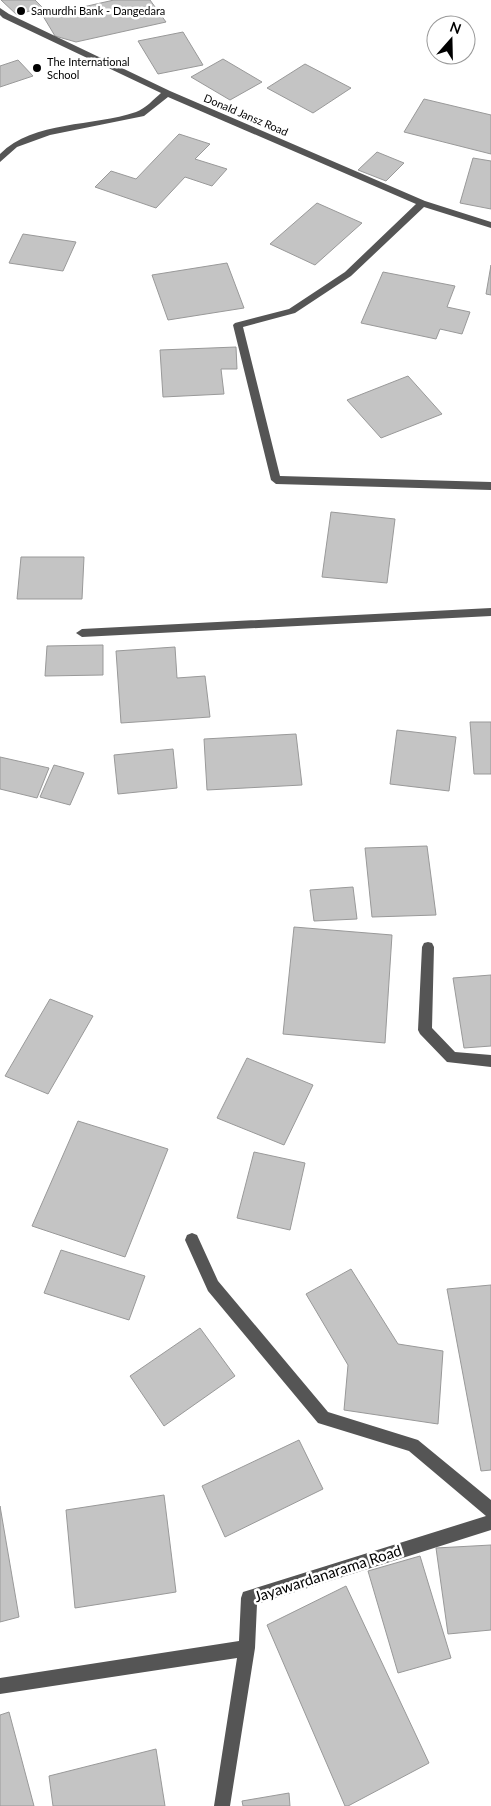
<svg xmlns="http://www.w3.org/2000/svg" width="491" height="1806" font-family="Lato,sans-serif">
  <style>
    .building { fill: #c4c4c4; stroke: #999 }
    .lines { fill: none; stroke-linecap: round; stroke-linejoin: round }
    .minor { fill: #555; fill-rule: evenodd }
    .poi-dot { fill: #000; stroke: #fff; stroke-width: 2 }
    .labels { text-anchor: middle; stroke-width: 5; stroke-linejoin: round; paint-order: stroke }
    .far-poi-label { font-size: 11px; fill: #000; stroke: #fff; text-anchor: start }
    .far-street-label { font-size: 11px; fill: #000; stroke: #fff }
    .near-street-label { font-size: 15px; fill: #000; stroke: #fff }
  </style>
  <rect width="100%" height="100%" fill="#fff"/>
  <!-- building -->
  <path class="building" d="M1 0H35L42 7 17 15Z
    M114 0H150L166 22 76 42 55 36 43 16Z
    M183 32 203 65 158 74 138 41Z
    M223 59 262 82 230 100 191 77Z
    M18 60 33 76 0 87V66Z
    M305 64 351 88 313 113 267 88Z
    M424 99 491 115V154L404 132Z
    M179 134 210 144 195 159 227 169 212 186 185 177 156 208 95 187 111 171 136 179Z
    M377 152 404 163 386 181 358 170Z
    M473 158 491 161V209L460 203Z
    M317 203 362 223 315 265 270 244Z
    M23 234 76 242 63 271 9 263Z
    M227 263 244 308 168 320 152 275Z
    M491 265V295L486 294Z
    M383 272 455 286 447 307 470 312 462 334 440 329 436 339 361 323Z
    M236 347 237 369H221L224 394 163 397 160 350Z
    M408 376 442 414 381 438 347 400Z
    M331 512 395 519 387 583 322 577Z
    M21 557H84L82 599H17Z
    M103 645V675L45 676 47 646Z
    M175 647 177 678 205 676 210 717 121 723 116 651Z
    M470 722H491V774H474Z
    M397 730 456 737 449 791 390 784Z
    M296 734 302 785 207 790 204 739Z
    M173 749 177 788 118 794 114 755Z
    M0 757 49 768 37 798 0 789Z
    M54 765 84 773 70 805 40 797Z
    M427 846 436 915 372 917 365 848Z
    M353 887 357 919 314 921 310 890Z
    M294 927 392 935 385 1043 283 1034Z
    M491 975V1046L464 1048 453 978Z
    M50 999 93 1016 48 1094 5 1076Z
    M247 1058 313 1085 284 1145 217 1118Z
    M78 1121 168 1149 125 1257 32 1226Z
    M254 1152 305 1163 290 1230 237 1218Z
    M61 1250 145 1276 129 1320 44 1293Z
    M351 1269 398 1344 443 1351 438 1424 344 1410 348 1365 306 1294Z
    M491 1285V1470L481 1471 447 1289Z
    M200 1328 235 1376 164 1426 130 1376Z
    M299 1440 323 1489 225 1537 202 1486Z
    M164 1495 176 1592 75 1608 66 1510Z
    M0 1506 19 1617 0 1622Z
    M491 1545V1630L448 1634 436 1548Z
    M420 1556 451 1658 398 1673 368 1571Z
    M346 1586 429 1763 348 1806H345L267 1625Z
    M9 1712 34 1806H0V1715Z
    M156 1749 165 1806H53L49 1776Z
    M289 1793 290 1806H243L242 1801Z"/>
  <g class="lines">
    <!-- minor -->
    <path class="minor" d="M0 8 9 14 170 91 425 201 491 222V228L424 207 351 276 295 313 243 327 280 476 491 482V490L276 484 271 480 233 325 235 323 289 309 345 272 416 204 168 97 144 116 50 135 17 147 0 162V154C34 120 93 127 136 112 145 109 154 99 161 93L3 18 0 15Z
      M491 608V616L82 637 76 633 82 629Z
      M428 942 432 943 434 947 432 1028 455 1052 491 1055V1067L447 1062 420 1034 418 1030 422 947 424 943Z
      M192 1233 197 1235 218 1281 328 1412 418 1440 491 1500V1530L257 1604 255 1648 230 1806H214L237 1658 0 1694V1678L239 1641 241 1598 243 1592 486 1516 409 1451 318 1423 208 1291 185 1240 187 1235Z"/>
  </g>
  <!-- markers -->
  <g class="poi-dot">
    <circle cx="21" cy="11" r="5"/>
    <circle cx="37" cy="68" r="5"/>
  </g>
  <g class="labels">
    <!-- far-poi labels -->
    <g class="far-poi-label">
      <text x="31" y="15">Samurdhi Bank - Dangedara</text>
      <text x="47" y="66">The International<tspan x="47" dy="13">School</tspan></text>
    </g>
    <!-- far-street labels -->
    <g class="far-street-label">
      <text transform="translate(246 115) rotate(23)" y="4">Donald Jansz Road</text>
    </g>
    <!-- near-street labels -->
    <g class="near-street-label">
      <text transform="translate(328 1574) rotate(-18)" y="5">Jayawardanarama Road</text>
    </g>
  </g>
  <!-- north arrow -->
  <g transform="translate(451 40) rotate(20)"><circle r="24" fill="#ffffff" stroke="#999999"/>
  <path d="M0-4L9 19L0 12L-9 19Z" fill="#000000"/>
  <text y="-8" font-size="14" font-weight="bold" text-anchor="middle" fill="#000000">N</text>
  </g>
</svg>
